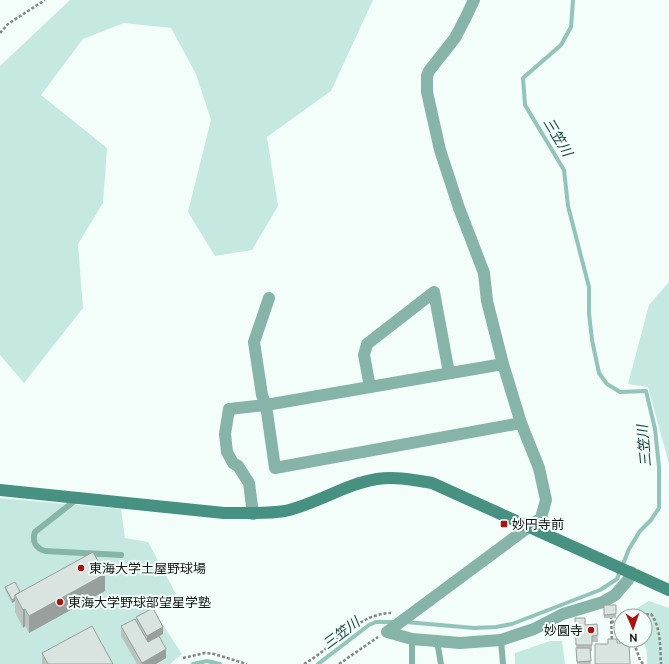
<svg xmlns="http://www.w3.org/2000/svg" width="669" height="664" font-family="'DM Sans','Noto Sans JP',sans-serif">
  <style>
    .green { fill: #c5e9e0 }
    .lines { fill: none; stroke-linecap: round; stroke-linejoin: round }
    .stream { stroke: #92c4b9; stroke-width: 4 }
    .path { stroke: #808785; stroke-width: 2.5; stroke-dasharray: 3 2; stroke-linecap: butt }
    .lane { stroke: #86b4a9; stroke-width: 6 }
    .street { stroke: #86b4a9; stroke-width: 12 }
    .secondary { stroke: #479182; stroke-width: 12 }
    .wall { fill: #bbc3c1 }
    .shaded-wall { fill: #989f9d }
    .building { fill: #d9e3e0; stroke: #989f9d }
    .poi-dot { fill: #a81410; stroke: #f3fdfa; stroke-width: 1.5 }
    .labels { text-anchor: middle; stroke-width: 4; stroke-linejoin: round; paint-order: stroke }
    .poi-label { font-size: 13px; fill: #131615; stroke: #f3fdfa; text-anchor: start }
    .water-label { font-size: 14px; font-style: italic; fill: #123f37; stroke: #f3fdfa }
  </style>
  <rect width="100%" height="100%" fill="#f3fdfa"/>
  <!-- green -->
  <path class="green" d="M70 0H373L331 91 267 137 278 206 252 250 215 256 188 212 211 120 196 74 171 28 124 23 83 39 41 95 107 148 103 203 78 244 83 308 24 383 0 355V66Z
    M669 282V464L648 387 628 384 649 305Z
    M0 498 121 509 125 538 148 542 176 594 151 607 182 654 170 664H0Z
    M649 601 669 608V664H647V651L643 640H645V616H636L637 608Z
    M550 641H562L565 664H515V653Z"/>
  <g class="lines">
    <!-- stream -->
    <path class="stream" d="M406 622 474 628 496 627 512 624 600 590 617 579 629 549 640 531 651 520 659 508V467L655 429 646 391 620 392 607 384 599 373 592 340 589 313V287L568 206 564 170 525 105 523 78 561 45 571 27 573 0
      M193 664 207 661 220 664
      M318 664 369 625 376 622H395"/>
    <!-- path -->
    <path class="path" d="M0 33 8 24 45 0
      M611 616 612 641
      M631 616 651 614C661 627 660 647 661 664
      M611 622 621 620
      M614 640 634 643 635 640
      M634 643 640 660 643 664
      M183 658 205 653 214 654 247 664
      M304 664C333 648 356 614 391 613
      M339 664 378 637"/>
    <!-- lane -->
    <path class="lane" d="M77 499 35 532C32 541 35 548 45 551L121 555
      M412 639V664
      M501 640 503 664
      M437 641 441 664"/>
    <!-- street -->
    <path class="street" d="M269 298 254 342 262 395 266 405 275 468 521 423
      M370 387 364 355 367 344 434 292 449 373
      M253 514 249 483 238 466 233 463 227 452 225 434 229 409 266 405 503 364
      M387 632 511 540 541 518 546 500 539 468 521 423 503 364 487 301 484 273 459 208 440 150 427 92V76L429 71 455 38 465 19 474 0
      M387 632 412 639 460 643 501 640 534 629 563 614 603 602 615 595 628 580 631 572"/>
    <!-- secondary -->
    <path class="secondary" d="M0 490 224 513C244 513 265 514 285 511 317 504 345 484 377 479 395 476 414 480 432 483L669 590"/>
  </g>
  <!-- wall -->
  <path class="wall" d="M5 587 20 592 105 591 29 633 25 626 23 628 15 612V601L12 603 5 590Z
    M604 605H616V618H604Z
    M136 617 163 634 159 636 166 658 156 664H137L121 636V626L136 621Z
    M575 618 585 625 597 624 598 642H592V651H590L591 664H577Z
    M42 653 113 664H42Z"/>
  <!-- shaded-wall -->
  <path class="shaded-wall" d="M105 574V591L29 633V616Z
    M15 598V601L12 603V600Z
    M25 609V626L23 628V610Z
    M163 627V634L147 642V636Z
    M166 649V658L156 664H142V663Z"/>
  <!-- building -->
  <path class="building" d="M93 552 105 574 29 616 25 609 23 610 15 595Z
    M15 582 20 592 15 595V598L12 600 5 587Z
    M604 605H616V614L604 615Z
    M153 608 163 627 147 636 136 617Z
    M575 618H585V625L597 624 598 635 592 636V645H576Z
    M135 619 148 642 159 636 166 649 142 663 121 626Z
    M92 626 113 664H48L42 653Z
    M608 639H617V643H629L630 664H595V644H608Z
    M576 648H590L591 661 577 662Z"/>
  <!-- markers -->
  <g class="poi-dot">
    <rect x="500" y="520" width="8" height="8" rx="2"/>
    <circle cx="81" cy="568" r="4"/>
    <circle cx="60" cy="602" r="4"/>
    <circle cx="591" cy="630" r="4"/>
  </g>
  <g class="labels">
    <!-- poi labels -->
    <g class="poi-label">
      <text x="512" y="529">妙円寺前</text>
      <text x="89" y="573">東海大学土屋野球場</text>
      <text x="68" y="607">東海大学野球部望星学塾</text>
      <text x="583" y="635" text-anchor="end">妙圓寺</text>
    </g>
    <!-- water labels -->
    <g class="water-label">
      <text transform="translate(558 137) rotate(59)" y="5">三笠川</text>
      <text transform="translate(644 446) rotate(-95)" y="5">三笠川</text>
      <text transform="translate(341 633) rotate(-37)" y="5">三笠川</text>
    </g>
  </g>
  <!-- north arrow -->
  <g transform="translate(633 628) rotate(178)"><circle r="19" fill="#f3fdfa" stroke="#99a19e"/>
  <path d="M0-3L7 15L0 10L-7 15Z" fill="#a81410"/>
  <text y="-6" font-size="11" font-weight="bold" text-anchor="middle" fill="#131615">N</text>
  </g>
</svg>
